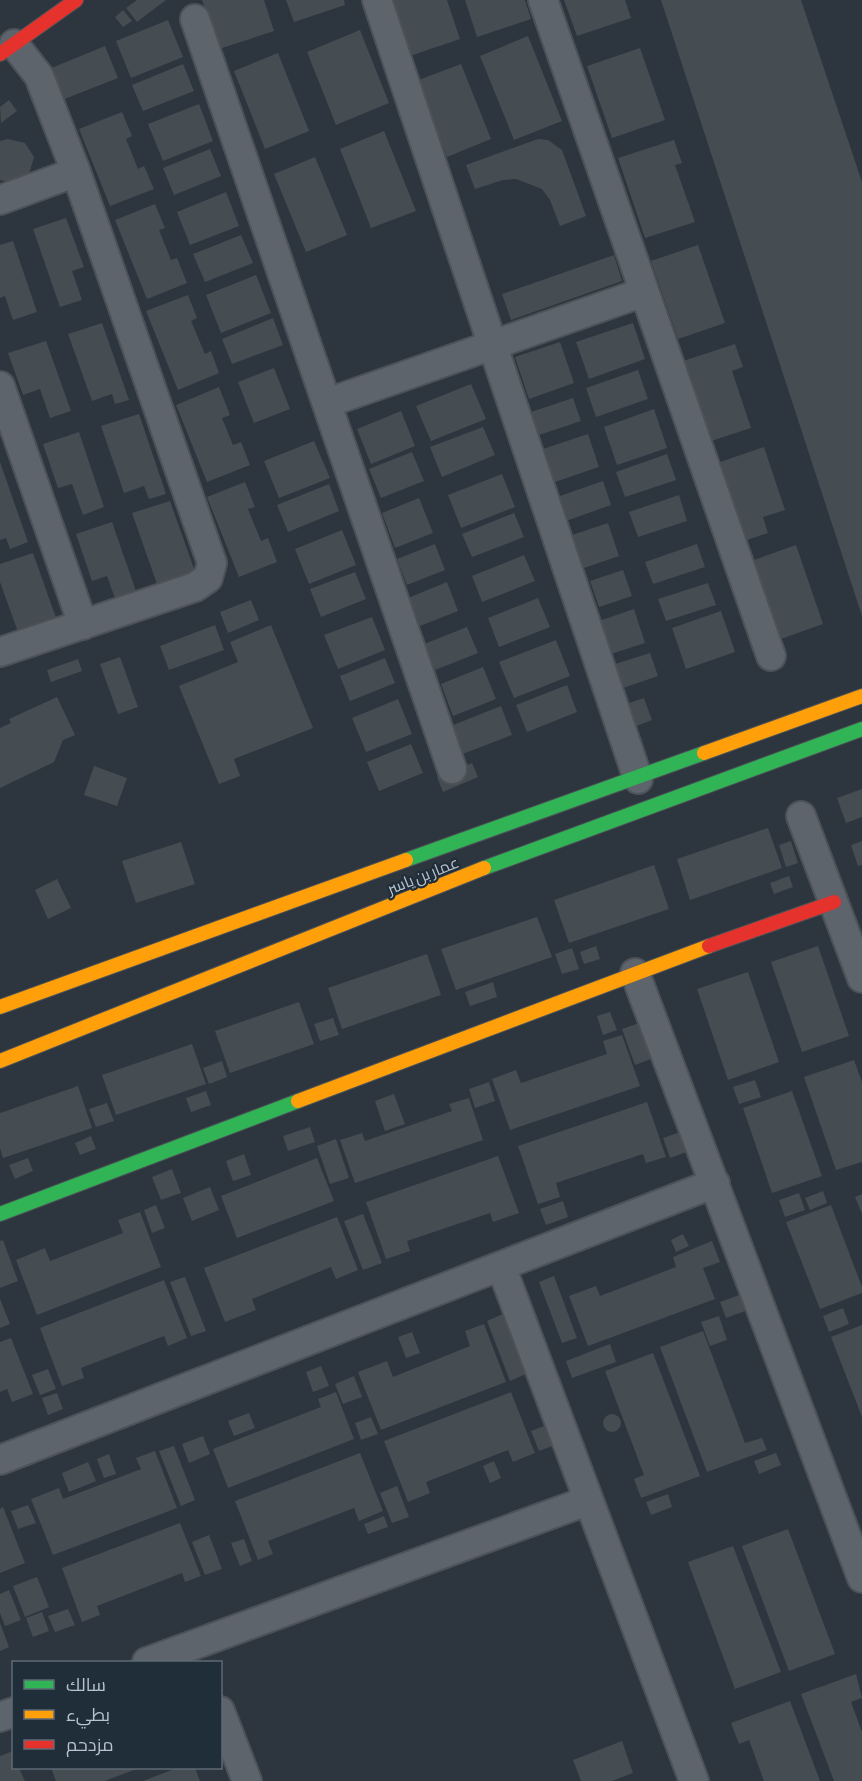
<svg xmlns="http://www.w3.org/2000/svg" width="862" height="1781" font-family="'Asap Condensed',Cairo,sans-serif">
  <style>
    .building { fill: #454c52 }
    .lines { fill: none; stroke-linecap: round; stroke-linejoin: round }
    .street-casing { stroke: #4c5258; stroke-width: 32 }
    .fast-casing { stroke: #4c5258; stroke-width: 16 }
    .slow-casing { stroke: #4c5258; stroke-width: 16 }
    .jam-casing { stroke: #4c5258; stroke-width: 16 }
    .street { stroke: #5e646c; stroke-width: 28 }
    .fast { stroke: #30b455; stroke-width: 14 }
    .slow { stroke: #ff9f0a; stroke-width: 14 }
    .jam { stroke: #e5322d; stroke-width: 14 }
    .labels { text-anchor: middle; stroke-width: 4.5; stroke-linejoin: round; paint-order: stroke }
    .street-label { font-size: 16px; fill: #b9c3ce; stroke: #202e3a }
  </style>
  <rect width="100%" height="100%" fill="#2d363e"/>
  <!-- building -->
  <path class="building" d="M137 0H166L137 22 126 8Z
    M202 0H264L274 31 219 49Z
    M286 0H344L345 5 294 22Z
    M391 0H447L460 39 410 56Z
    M465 0H525L531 19 477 37Z
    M564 0H625L631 18 577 36Z
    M661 0H801L862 182V616Z
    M123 10 132 21 123 27 115 17Z
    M168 20 183 57 131 78 116 41Z
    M360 30 389 103 336 125 307 52Z
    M528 36 562 121 514 140 480 56Z
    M105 46 118 78 62 100 49 69Z
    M640 48 665 120 612 138 587 66Z
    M278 53 309 131 265 149 234 71Z
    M183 64 194 91 143 111 132 85Z
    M461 64 491 139 447 157 416 81Z
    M9 100 17 111 1 123 0 107Z
    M199 104 213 141 163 161 148 124Z
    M122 112 132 136 126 139 138 169 144 166 154 189 110 206 79 129Z
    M384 131 416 211 371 228 340 149Z
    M8 139 25 143 34 157 29 174 15 183 0 180V141Z
    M538 139 548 140 562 150 586 216 560 226 550 200 542 189 516 179 503 180 475 189 466 165Z
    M674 140 682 163 675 165 695 222 645 238 618 158Z
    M210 149 221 176 174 195 163 168Z
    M315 157 347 235 306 252 274 174Z
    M226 192 239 226 190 245 177 212Z
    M155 204 165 228 159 230 171 260 177 258 187 283 147 299 115 220Z
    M66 218 84 267 72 271 82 300 60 307 33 229Z
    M241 235 253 263 205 282 193 254Z
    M13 241 37 312 13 320 5 296 0 298V245Z
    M698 245 725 323 678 339 651 261Z
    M614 255 622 281 511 320 502 294Z
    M256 275 271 313 221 333 206 295Z
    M188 295 197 318 191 321 205 354 211 351 219 373 178 390 146 311Z
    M273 318 283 345 232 364 222 339Z
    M102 323 129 400 115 404 112 394 92 401 68 334Z
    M633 323 645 359 589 379 576 342Z
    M46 341 71 411 50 418 40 389 23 395 8 353Z
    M560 342 574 383 529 399 515 357Z
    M735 344 743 367 732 371 751 428 711 441 683 361Z
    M274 368 290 409 254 423 238 382Z
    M638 370 648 399 596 417 586 388Z
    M471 384 486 419 431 441 416 406Z
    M219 387 230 415 222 418 233 445 241 442 250 465 207 482 176 405Z
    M573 398 581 421 539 435 531 412Z
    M654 409 667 448 617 465 604 427Z
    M401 411 415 446 371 464 357 429Z
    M139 414 166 494 149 499 144 486 124 493 101 426Z
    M483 427 495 455 442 477 430 447Z
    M79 432 104 507 83 515 72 484 58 488 43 444Z
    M588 434 599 467 552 483 540 450Z
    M314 441 330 478 279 498 264 461Z
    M764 447 785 510 763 517 768 533 744 541 717 463Z
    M412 452 424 481 381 498 369 469Z
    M667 454 676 480 625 497 616 472Z
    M0 462 28 542 10 549 6 538 0 540Z
    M502 474 515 507 461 528 448 495Z
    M603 481 611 505 566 521 557 497Z
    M245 482 255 507 248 509 261 541 268 538 277 562 239 577 207 497Z
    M329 484 339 511 288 532 277 505Z
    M679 495 687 521 638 537 629 512Z
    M419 498 433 533 395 548 382 513Z
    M170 501 198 580 183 586 179 576 157 584 132 513Z
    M514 513 524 537 472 557 462 534Z
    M112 522 137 594 116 601 107 576 92 581 76 534Z
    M608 523 619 556 581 569 569 536Z
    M342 530 356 565 309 584 295 549Z
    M435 544 445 570 407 585 397 559Z
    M697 544 705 567 653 584 645 562Z
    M796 545 823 624 778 640 751 561Z
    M33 553 60 629 18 632 0 582V564Z
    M524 555 535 581 482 602 472 576Z
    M623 570 632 596 599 607 590 581Z
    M355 572 366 599 321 617 310 589Z
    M447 582 458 611 420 626 408 598Z
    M708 583 716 605 666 621 658 599Z
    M538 598 550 627 499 647 488 618Z
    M251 600 259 620 228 633 220 612Z
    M634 609 645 643 611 654 599 621Z
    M721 611 735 652 686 669 672 628Z
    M372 617 385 650 338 669 324 635Z
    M215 625 224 650 169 670 160 646Z
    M271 625 313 728 234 759 240 776 219 784 179 686 238 662 230 642Z
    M467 627 478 653 435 670 424 644Z
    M556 640 570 676 514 698 499 662Z
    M650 653 658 676 623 688 615 664Z
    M120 657 138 707 118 714 100 664Z
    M385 658 395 683 350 701 340 676Z
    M78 659 82 671 51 682 47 670Z
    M483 667 496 699 453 716 441 684Z
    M567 685 577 712 527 732 516 705Z
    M57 697 75 735 63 740 54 762 0 788V728L11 723 9 719Z
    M644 698 652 720 634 727 626 704Z
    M398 699 412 734 366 752 352 718Z
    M501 706 512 735 460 755 448 727Z
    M411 744 423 773 379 791 367 762Z
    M472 763 478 777 443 792 437 777Z
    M94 766 127 778 117 806 84 795Z
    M862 789V817L846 823 837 798Z
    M768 828 782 868 690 900 677 859Z
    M791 841 798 863 786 867 779 845Z
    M862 841V865L858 866 851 845Z
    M181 842 195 884 136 903 122 861Z
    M654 865 669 909 569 943 554 900Z
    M789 876 793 887 774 894 770 883Z
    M57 879 71 908 48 919 35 890Z
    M537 917 552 957 456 990 441 949Z
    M596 946 600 959 584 964 580 952Z
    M818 946 849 1036 802 1052 771 962Z
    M572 948 579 969 562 974 555 954Z
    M427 954 441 995 342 1029 328 988Z
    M748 972 779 1062 728 1080 697 989Z
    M493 982 497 997 470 1006 465 992Z
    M299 1002 314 1044 230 1073 215 1031Z
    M610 1012 617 1030 603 1035 597 1016Z
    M333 1018 339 1035 320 1041 314 1024Z
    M639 1023 651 1059 635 1065 622 1029Z
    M622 1035 640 1086 510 1130 492 1079 516 1070 521 1083 607 1054 603 1041Z
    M192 1044 206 1084 116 1115 102 1075Z
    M854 1060 862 1082V1162L836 1170 804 1077Z
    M222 1061 227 1077 209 1084 203 1068Z
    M755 1080 761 1097 739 1104 733 1087Z
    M489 1082 495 1101 475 1108 469 1089Z
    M78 1086 92 1128 3 1158 0 1148V1113Z
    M206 1091 211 1105 191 1112 186 1098Z
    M792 1091 822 1176 772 1193 743 1108Z
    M394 1094 405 1124 385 1131 375 1101Z
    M469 1098 483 1140 355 1183 340 1140 362 1133 365 1141 452 1111 449 1104Z
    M647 1102 666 1157 646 1163 643 1154 556 1183 560 1197 538 1204 518 1146Z
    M107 1103 114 1121 96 1127 89 1109Z
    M310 1127 315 1142 288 1151 283 1136Z
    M680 1132 687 1152 670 1158 663 1138Z
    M91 1136 96 1149 80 1155 75 1143Z
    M336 1139 349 1178 330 1184 317 1146Z
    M244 1154 251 1175 233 1181 226 1161Z
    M498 1156 519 1213 493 1222 490 1213 407 1241 410 1251 386 1259 366 1202Z
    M28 1158 33 1171 15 1179 9 1165Z
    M317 1158 334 1201 237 1238 221 1196Z
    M172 1169 181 1193 161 1200 152 1177Z
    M210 1187 219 1210 192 1221 183 1198Z
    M823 1191 827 1203 810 1210 805 1198Z
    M799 1193 805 1210 785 1217 779 1200Z
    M862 1194V1214L855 1197Z
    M563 1201 568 1217 546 1225 540 1209Z
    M156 1205 165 1228 152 1233 144 1210Z
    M831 1205 862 1287V1293L820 1309 786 1222Z
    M140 1212 161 1267 37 1315 16 1260 45 1248 50 1261 123 1233 118 1220Z
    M363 1214 382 1263 363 1270 344 1221Z
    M337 1217 358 1270 336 1279 331 1267 252 1299 256 1310 225 1322 204 1268Z
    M683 1234 689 1246 676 1252 671 1240Z
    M3 1240 18 1281 0 1288V1241Z
    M712 1241 720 1262 703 1268 715 1299 588 1346 569 1296 596 1286 600 1296 676 1267 673 1257Z
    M554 1276 577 1338 562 1343 539 1282Z
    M185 1277 206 1331 191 1336 170 1282Z
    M164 1280 187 1338 168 1346 164 1336 81 1368 84 1378 62 1386 40 1328Z
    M742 1294 748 1310 726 1318 720 1302Z
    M0 1299 10 1324 0 1328Z
    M843 1308 849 1324 829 1332 823 1316Z
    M503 1314 526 1374 510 1381 487 1321Z
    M719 1316 727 1340 710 1346 701 1322Z
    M484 1324 506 1382 381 1430 358 1372 387 1361 393 1377 470 1346 465 1331Z
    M862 1325V1417L831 1337Z
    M703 1331 745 1443 762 1438 767 1450 707 1472 660 1347Z
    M412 1332 420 1353 406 1358 398 1337Z
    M11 1338 33 1394 12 1402 7 1389 0 1392V1342Z
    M610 1344 616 1362 572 1378 566 1361Z
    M653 1353 700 1476 641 1498 634 1479 644 1475 605 1371Z
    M321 1366 329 1386 313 1392 306 1372Z
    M48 1369 56 1389 40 1395 32 1375Z
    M354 1376 362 1397 343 1404 335 1384Z
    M336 1392 354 1439 228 1488 213 1449 321 1407 318 1399Z
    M511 1392 535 1453 513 1462 508 1450 426 1482 430 1493 408 1502 384 1441Z
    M57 1393 63 1409 48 1415 42 1398Z
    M249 1413 255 1428 234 1436 228 1421Z
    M603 1423a9 9 0 1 1 18 0a9 9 0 1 1-18 0Z
    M371 1417 378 1434 361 1440 355 1423Z
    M544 1426 552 1446 539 1451 531 1431Z
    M203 1436 210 1454 189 1463 182 1444Z
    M174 1446 195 1500 181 1506 159 1451Z
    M155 1451 177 1508 53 1555 31 1499 59 1488 63 1499 141 1469 136 1458Z
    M360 1453 383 1511 359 1521 354 1508 268 1541 273 1554 258 1560 235 1501Z
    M776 1453 781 1465 759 1474 754 1461Z
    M109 1454 116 1474 104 1478 97 1459Z
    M494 1461 501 1478 490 1483 483 1466Z
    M88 1462 96 1481 69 1492 62 1473Z
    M397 1486 409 1517 392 1523 380 1493Z
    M668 1494 672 1507 651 1515 646 1502Z
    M28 1505 36 1523 18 1529 11 1511Z
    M3 1507 25 1563 0 1573V1509Z
    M384 1516 388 1527 368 1534 364 1524Z
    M180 1523 201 1576 185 1582 182 1573 97 1606 100 1615 82 1622 62 1568Z
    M788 1529 835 1654 789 1671 742 1546Z
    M209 1535 222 1569 205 1575 192 1542Z
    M244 1539 252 1561 240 1566 231 1543Z
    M733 1546 781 1672 735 1689 688 1562Z
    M37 1577 49 1607 25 1617 13 1586Z
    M9 1590 21 1620 5 1626 0 1613V1594Z
    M68 1609 75 1625 55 1632 48 1616Z
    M42 1612 49 1631 33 1637 26 1618Z
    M0 1623 9 1647 0 1651Z
    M856 1674 862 1698 851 1702 862 1732V1781H834L801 1694Z
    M790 1701 820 1781H764L749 1740 739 1744 731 1723Z
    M622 1741 633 1773 612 1781H581L573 1760Z
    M13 1751 14 1768H19L25 1781H0V1756Z
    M51 1768H139L105 1781H56Z
    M177 1768H195L200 1781H143Z"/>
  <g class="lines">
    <!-- street casing -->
    <g class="street-casing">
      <path id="street" d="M377 0 638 779
        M543 0 771 656
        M195 19 452 769
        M0 200 76 172
        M0 386 83 625
        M327 403 644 292
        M0 652 195 587 208 578 212 563 76 172 39 76 14 44
        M801 816 862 978
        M635 973 862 1578
        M501 1266 694 1781
        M0 1460 715 1183
        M147 1662 587 1501
        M220 1711 247 1781
        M0 1717 14 1712"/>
    </g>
    <!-- fast casing -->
    <g class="fast-casing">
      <path id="fast" d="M406 860 704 753
        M484 868 862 729
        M0 1214 298 1101"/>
    </g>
    <!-- slow casing -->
    <g class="slow-casing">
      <path id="slow" d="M704 753 862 696
        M0 1007 406 860
        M0 1061 484 868
        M298 1101 709 946"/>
    </g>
    <!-- jam casing -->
    <g class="jam-casing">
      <path id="jam" d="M0 54 76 0
        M709 946 834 902"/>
    </g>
    <!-- street -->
    <use href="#street" class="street"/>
    <!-- fast -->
    <use href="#fast" class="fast"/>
    <!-- slow -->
    <use href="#slow" class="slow"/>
    <!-- jam -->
    <use href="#jam" class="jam"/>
  </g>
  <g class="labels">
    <!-- street labels -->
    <g class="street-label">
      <text transform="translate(423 875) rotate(-22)" y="6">عمار بن ياسر</text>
    </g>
  </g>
  <!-- legend -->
  <rect x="12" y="1661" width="210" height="108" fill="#202e3a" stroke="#5d6a75" stroke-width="1.5"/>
  <rect x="24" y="1680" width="30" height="9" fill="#30b455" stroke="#5d6a75" stroke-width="1.5"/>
  <text x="66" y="1691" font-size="18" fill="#b9c3ce">سالك</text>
  <rect x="24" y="1710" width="30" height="9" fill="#ff9f0a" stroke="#5d6a75" stroke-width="1.5"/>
  <text x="66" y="1721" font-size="18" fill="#b9c3ce">بطيء</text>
  <rect x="24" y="1740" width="30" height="9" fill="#e5322d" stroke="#5d6a75" stroke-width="1.5"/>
  <text x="66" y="1751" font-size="18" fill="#b9c3ce">مزدحم</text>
</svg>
